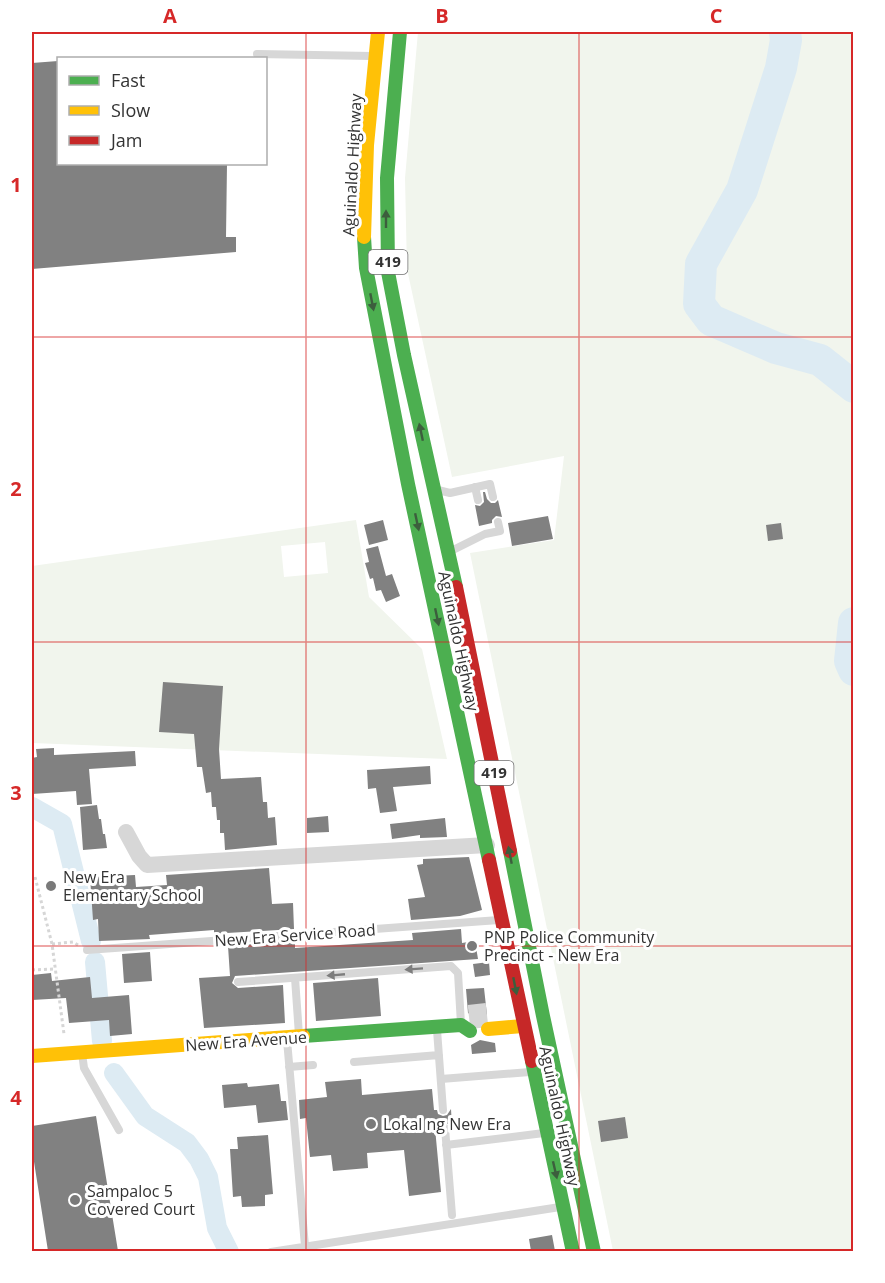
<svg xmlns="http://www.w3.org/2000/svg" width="885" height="1283" font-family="'Open Sans',sans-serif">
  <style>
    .green { fill: #f1f5ed; fill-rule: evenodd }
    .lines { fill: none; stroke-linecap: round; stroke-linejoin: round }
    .canal { stroke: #ddebf3; stroke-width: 20 }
    .river { stroke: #ddebf3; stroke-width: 32 }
    .building { fill: #818181 }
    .secondary-tunnel { stroke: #d6d6d6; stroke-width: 24; stroke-dasharray: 24 12; stroke-linecap: butt }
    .path { stroke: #d6d6d6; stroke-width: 3; stroke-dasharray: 3 3; stroke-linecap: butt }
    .lane { stroke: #d7d7d7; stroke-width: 8 }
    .street { stroke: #d7d7d7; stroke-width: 16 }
    .fast { stroke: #4caf50; stroke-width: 14 }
    .slow { stroke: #ffc107; stroke-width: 14 }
    .jam { stroke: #c62828; stroke-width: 14 }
    .oneway { fill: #3c5e3d }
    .oneway2 { fill: #7d7d7d }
    .grid { fill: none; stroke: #d62828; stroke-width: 1.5; stroke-opacity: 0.55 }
    .poi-dot { fill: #7a7a7a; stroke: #fff; stroke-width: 2 }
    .labels { text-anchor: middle; stroke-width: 6; stroke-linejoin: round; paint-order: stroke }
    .shield { fill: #fff; stroke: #707070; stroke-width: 1.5 }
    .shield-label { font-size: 15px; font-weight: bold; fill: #333 }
    .street-label { font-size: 16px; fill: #333; stroke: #fff }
    .poi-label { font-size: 16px; fill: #333; stroke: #fff; text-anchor: start }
    .neatline { fill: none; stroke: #d62828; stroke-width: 2 }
    .grid-label { font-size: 20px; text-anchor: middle; font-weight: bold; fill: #d62828 }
  </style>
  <rect width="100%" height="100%" fill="#fff"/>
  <!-- green -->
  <path class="green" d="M418 32H853V1251H613L470 553 554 540 564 456 452 477 407 269 405 178Z
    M356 520 369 597 422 649 447 759 32 743V566ZM325 542 328 573 284 577 281 546Z"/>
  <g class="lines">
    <!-- canal -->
    <path class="canal" d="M32 807 62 824 91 941
      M95 962 102 1041
      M114 1073 145 1116 187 1143 199 1159 208 1177 217 1228 229 1252"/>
    <!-- river -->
    <path class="river" d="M785 32 786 40 781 68 742 190 701 264 699 304 711 320 776 348 820 360 854 387
      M854 623 850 661 854 670"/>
  </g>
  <!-- building -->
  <path class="building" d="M58 61V164H227L226 237H236V252L32 269V63Z
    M483 492H485L487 499 491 503H495L498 500 502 517 496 516 492 520V523L479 526 475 505 480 506 484 502Z
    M548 516 553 539 512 546 508 523Z
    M383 520 388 540 369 545 364 525Z
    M781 523 783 539 768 541 766 525Z
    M378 546 386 576 392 574 400 596 386 602 381 590 376 591 373 578 370 579 365 563 369 562 366 549Z
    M163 682 223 686 219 749 221 779 261 777 263 802H267L268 818 275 817 277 845 225 850 224 833H220V820H217L216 807H212L211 792 206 793 202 767H197L194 734 159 732Z
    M54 748V755L135 751 136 766 89 769 92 804 77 805 76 791 32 794V758L37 757 36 749Z
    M430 766 431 784 393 787 397 811 380 813 376 788 368 789 367 770Z
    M97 805 99 819H101L103 834H105L107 848 83 850 80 807Z
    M328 816 329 832 307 833V818Z
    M445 818 447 837 420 838V835L392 839 390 824Z
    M469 857 482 910 460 916 411 920 408 899 425 897 417 865 423 864V859Z
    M269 868 272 904 293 903 294 929 227 933 214 934V930L149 935 150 939 99 941 98 919 93 920 90 877 135 875 136 887 167 885 166 875Z
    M461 929 462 943 475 941 478 959 235 976 232 983 238 988 283 985 285 1023 204 1028 199 978 230 976 228 946 295 941V948L413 940 412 933Z
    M150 952 152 981 124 983 122 954Z
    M489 962 490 975 475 977 473 964Z
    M51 973 52 981 90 977 92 998 129 995 132 1034 110 1036 109 1020 69 1023 66 998 32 1000V975Z
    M378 978 381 1016 316 1021 313 983Z
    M484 988 487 1015 478 1019 468 1013 466 989Z
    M480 1040 495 1043 496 1052 472 1054 471 1045Z
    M361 1079 362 1095 432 1089 434 1110H437L438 1114 443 1116 447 1115 451 1109 452 1127 445 1122 441 1123 439 1128H435L441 1192 409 1196 404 1150 367 1153 368 1168 333 1171 331 1155 310 1157 306 1118 300 1119 299 1100 327 1097 325 1082Z
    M247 1083 248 1087 279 1084 281 1101H286L288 1120 258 1123 256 1105 224 1108 222 1085Z
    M96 1116 118 1251H48L32 1149V1126Z
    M625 1117 628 1138 601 1142 598 1121Z
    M268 1135 273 1194 265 1195V1206L242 1207 241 1196 233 1197 230 1149H238L237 1137Z
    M552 1235 555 1251H531L529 1239Z"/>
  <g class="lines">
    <!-- secondary-tunnel -->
    <path class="secondary-tunnel" d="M469 1017 487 1015"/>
    <!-- path -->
    <path class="path" d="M35 877 52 944 64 1034
      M52 944 73 942 78 945
      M32 970 55 969"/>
    <!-- lane -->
    <path class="lane" d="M257 54 372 56
      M475 487 478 500
      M438 490 450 493 490 484 493 497
      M451 551 485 534 500 531 498 522
      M87 950 499 920
      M295 978 299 1035
      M238 982 451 966 458 973 461 1024
      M437 1030 443 1110
      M287 1040 305 1246
      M82 1053 84 1068 119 1130
      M354 1062 439 1055
      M289 1067 313 1065
      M441 1079 530 1072
      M445 1128 452 1215
      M446 1145 544 1133
      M271 1252 560 1207"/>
    <!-- street -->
    <path class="street" d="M126 832 139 856 147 865 487 845"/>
    <!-- fast -->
    <path class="fast" d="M400 32 387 178 388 272 404 355 456 587
      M364 237 366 268 408 484 489 860
      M510 851 543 1016 594 1252
      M303 1036 461 1025 470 1031
      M532 1061 573 1252"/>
    <!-- slow -->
    <path class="slow" d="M364 237 367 145 378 32
      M488 1029 523 1026
      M32 1056 303 1036"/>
    <!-- jam -->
    <path class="jam" d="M456 587 510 851
      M489 860 532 1061"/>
  </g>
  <!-- one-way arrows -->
  <defs><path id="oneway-solid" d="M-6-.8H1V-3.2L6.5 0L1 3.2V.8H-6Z" transform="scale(1.5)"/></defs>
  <g class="oneway">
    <use href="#oneway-solid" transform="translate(386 219) rotate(-90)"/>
    <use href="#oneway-solid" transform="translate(372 302) rotate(79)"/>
    <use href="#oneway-solid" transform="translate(421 432) rotate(-102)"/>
    <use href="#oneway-solid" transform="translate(417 522) rotate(78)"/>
    <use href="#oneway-solid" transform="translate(437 617) rotate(78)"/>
    <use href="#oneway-solid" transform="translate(510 855) rotate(-101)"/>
    <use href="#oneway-solid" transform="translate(515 986) rotate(79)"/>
    <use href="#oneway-solid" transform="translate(555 1170) rotate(77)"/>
  </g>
  <g class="oneway2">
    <use href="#oneway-solid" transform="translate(414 969) rotate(176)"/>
    <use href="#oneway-solid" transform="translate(336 975) rotate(175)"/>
  </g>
  <!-- grid -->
  <path class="grid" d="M306 32V1252M579 32V1252M32 337H854M32 642H854M32 946H854"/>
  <!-- markers -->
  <g class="poi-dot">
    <circle cx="51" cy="886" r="6"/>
    <circle cx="472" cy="946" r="6"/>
    <circle cx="371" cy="1124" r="6"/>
    <circle cx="75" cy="1200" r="6"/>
  </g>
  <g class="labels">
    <!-- shield labels -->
    <g class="shield">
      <rect x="368.5" y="250" width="39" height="24" rx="4.5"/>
      <rect x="474.5" y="761" width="39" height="24" rx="4.5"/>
    </g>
    <g class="shield-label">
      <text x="388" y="267">419</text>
      <text x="494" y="778">419</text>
    </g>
    <!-- street labels -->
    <g class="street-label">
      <text transform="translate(352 165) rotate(-87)" y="6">Aguinaldo Highway</text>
      <text transform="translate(459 641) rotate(78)" y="6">Aguinaldo Highway</text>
      <text transform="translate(295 935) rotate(-4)" y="6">New Era Service Road</text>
      <text transform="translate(246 1041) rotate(-4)" y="6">New Era Avenue</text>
      <text transform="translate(560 1116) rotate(78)" y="6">Aguinaldo Highway</text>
    </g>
    <!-- poi labels -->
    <g class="poi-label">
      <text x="63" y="883">New Era<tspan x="63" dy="18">Elementary School</tspan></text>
      <text x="484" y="943">PNP Police Community<tspan x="484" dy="18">Precinct - New Era</tspan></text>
      <text x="383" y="1130">Lokal ng New Era</text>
      <text x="87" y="1197">Sampaloc 5<tspan x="87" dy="18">Covered Court</tspan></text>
    </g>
  </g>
  <!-- border -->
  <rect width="885" height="1283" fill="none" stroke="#ffffff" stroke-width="66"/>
  <!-- legend -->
  <rect x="57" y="57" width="210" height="108" fill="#ffffff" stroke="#adadad" stroke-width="1.5"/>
  <rect x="69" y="76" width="30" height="9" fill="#4caf50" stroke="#adadad" stroke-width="1.5"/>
  <text x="111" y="87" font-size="18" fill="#333333">Fast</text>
  <rect x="69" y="106" width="30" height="9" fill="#ffc107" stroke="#adadad" stroke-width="1.5"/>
  <text x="111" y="117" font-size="18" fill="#333333">Slow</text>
  <rect x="69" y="136" width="30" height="9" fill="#c62828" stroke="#adadad" stroke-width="1.5"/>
  <text x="111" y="147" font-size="18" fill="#333333">Jam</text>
  <rect x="33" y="33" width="819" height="1217" class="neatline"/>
  <g class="grid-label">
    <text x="170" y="23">A</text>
    <text x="442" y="23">B</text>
    <text x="716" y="23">C</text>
    <text x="16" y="192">1</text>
    <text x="16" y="496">2</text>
    <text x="16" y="800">3</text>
    <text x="16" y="1105">4</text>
  </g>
</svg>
